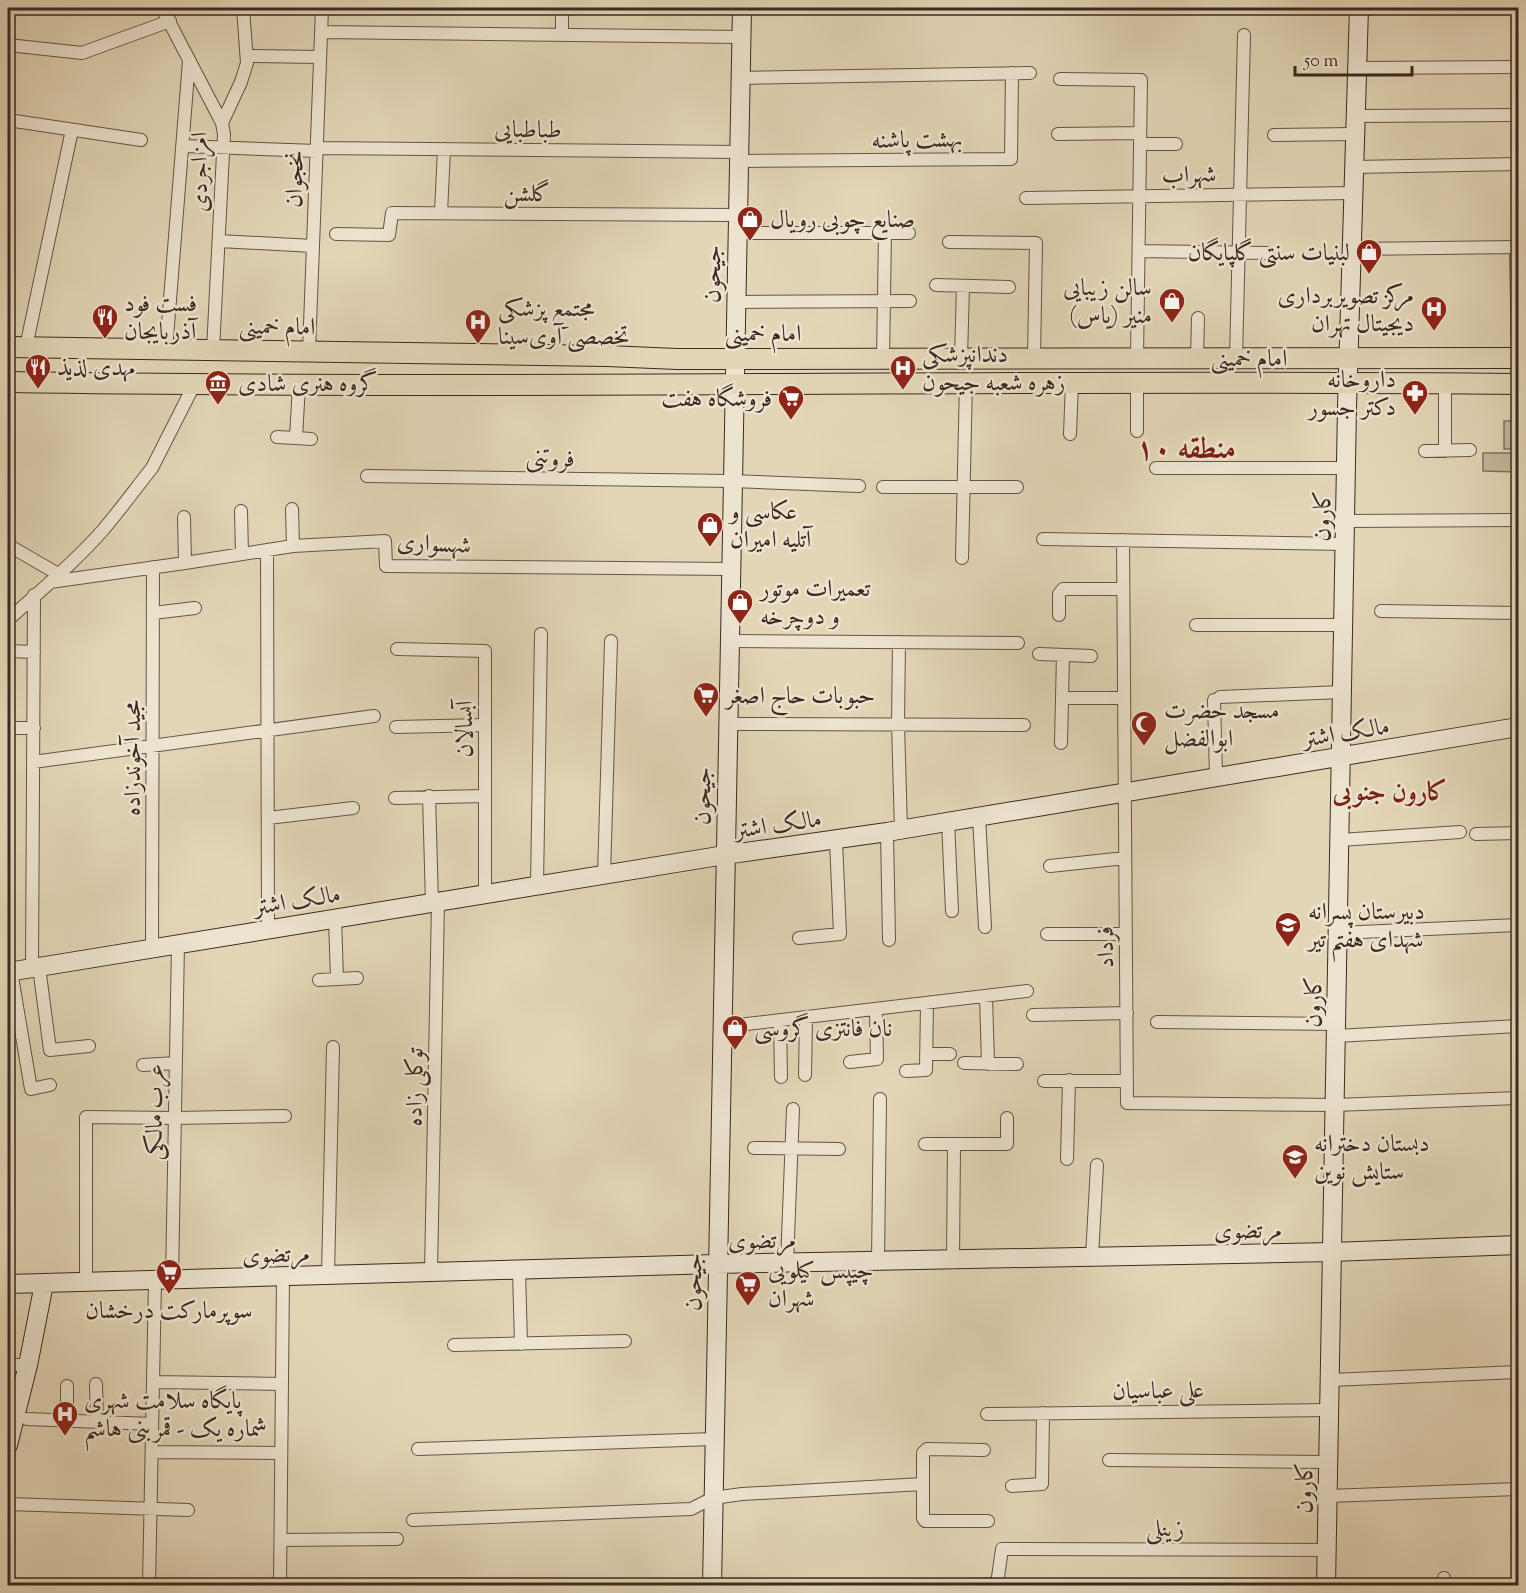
<svg xmlns="http://www.w3.org/2000/svg" width="1526" height="1593" font-family="'Sorts Mill Goudy',Amiri,serif">
  <style>
    .green { fill: #c6b99e; stroke: #807160; stroke-width: 1.5 }
    .lines { fill: none; stroke-linecap: round; stroke-linejoin: round }
    .street-casing { stroke: #655447; stroke-width: 14 }
    .secondary-casing { stroke: #3b2922; stroke-width: 20 }
    .primary-casing { stroke: #3b2922; stroke-width: 22 }
    .street { stroke: #ede4d0; stroke-width: 12 }
    .secondary { stroke: #ede4d0; stroke-width: 18 }
    .primary { stroke: #e3d6b7; stroke-width: 20 }
    .labels { text-anchor: middle; stroke-width: 5; stroke-linejoin: round; paint-order: stroke }
    .street-label { font-size: 24px; fill: #3b2922; stroke: #ede4d0 }
    .poi-label { font-size: 24px; fill: #3b2922; stroke: #ede4d0; text-anchor: start }
    .neighbourhood-label { font-size: 26px; font-weight: bold; fill: #7a1f14; stroke: #ede4d0 }
    .district-label { font-size: 30px; font-weight: bold; fill: #7a1f14; stroke: #ede4d0 }
  </style>
  <rect width="100%" height="100%" fill="#e3d6b7"/>
  <filter id="stains"><feTurbulence type="fractalNoise" baseFrequency=".00333" numOctaves="4"/><feColorMatrix values="0 0 0 0 .2 0 0 0 0 .09 0 0 0 0 .02 0 0 0 .5 -.17"/></filter>
  <radialGradient id="worn" r=".72"><stop offset=".6" stop-color="#630" stop-opacity="0"/><stop offset="1" stop-color="#630" stop-opacity=".3"/></radialGradient>
  <!-- green -->
  <path class="green" d="M1504 421H1518V449H1504Z
    M1483 453H1518V472L1483 471Z"/>
  <g class="lines">
    <!-- street casing -->
    <g class="street-casing">
      <path id="street" d="M162 8 222 123 224 134 213 350
        M321 32 741 37
        M562 35V8
        M8 45 82 53 170 21
        M247 56 320 57
        M1357 68 1518 67
        M740 78 1030 73
        M1060 79 1141 80 1137 358
        M1356 116 1518 115
        M8 120 141 140
        M222 123 241 82 247 63 243 8
        M1058 134 1140 133
        M1274 135 1355 134
        M1140 144H1176
        M183 146 317 151
        M317 148 739 152
        M739 161 1011 159 1012 73
        M1354 167 1518 164
        M1026 198 1353 193
        M441 213 444 149
        M737 233H909
        M336 234 389 235 392 213 738 215
        M219 241 313 246
        M949 242 1036 243 1034 358
        M1516 247 1518 358
        M1352 249 1518 247
        M1139 251 1268 253
        M936 285 1009 287
        M736 302 910 301
        M26 347 72 130
        M166 350 189 61
        M309 351 322 8
        M961 358 963 286
        M1197 358 1198 318
        M1236 358 1244 35
        M883 359 885 233
        M1137 431V382
        M1070 434 1072 382
        M277 437 296 438 299 385
        M296 438 311 439
        M1425 451 1470 450
        M1445 451V383
        M1156 468H1346
        M367 476 732 481 859 486
        M883 487H1017
        M292 509 293 546
        M241 511 242 554
        M184 517 185 563
        M1345 521 1518 520
        M1043 539 1345 544
        M1123 540 1127 1103 1335 1105 1518 1098
        M8 545 58 574
        M267 550 268 930
        M962 558 966 382
        M50 582 185 563 293 546 385 541 386 566 731 569
        M1381 611 1518 613
        M153 613 195 608
        M1059 615V594L1063 589H1123
        M8 620C40 591 74 563 103 530 120 510 136 488 152 468L194 385
        M1196 625H1344
        M729 641 1018 643
        M899 642 898 724 901 829
        M397 649 485 651V894
        M8 651 34 652
        M1039 654 1091 656
        M1220 697 1342 692
        M1062 698H1124
        M1214 700 1216 776
        M728 724 1024 725
        M396 727 485 725
        M8 728H34
        M1061 743 1063 655
        M33 762 374 716
        M429 796 432 903
        M395 798 485 796
        M979 817 985 927
        M268 818 353 808
        M948 821 952 911
        M887 832 889 940
        M1476 834 1518 833
        M1340 840 1460 832
        M1050 866 1125 858
        M604 875 611 641
        M537 886 541 634
        M335 919 337 979
        M1338 933 1518 925
        M1047 934H1126
        M799 938 840 934 836 840
        M152 948 153 567
        M39 967 50 1050 89 1046
        M32 968 34 595
        M11 971 31 1089 50 1085
        M319 980 357 978
        M986 996 988 1064
        M1033 1015 1127 1013
        M780 1020 781 1077
        M1157 1022 1336 1024
        M721 1027 1027 991
        M1336 1036 1518 1026
        M926 1054H950
        M850 1062 877 1059 876 1009
        M964 1063 1017 1064
        M143 1065 176 1063
        M906 1071 926 1070 927 1003
        M805 1075 806 1017
        M1044 1081H1127
        M925 1144H1007V1118
        M754 1148 839 1149
        M1067 1159 1069 1080
        M1092 1257 1097 1165
        M953 1260 954 1144
        M878 1261 880 1099
        M787 1263 793 1109
        M519 1270 521 1344
        M431 1273 438 902
        M328 1276 333 1047
        M172 1281 178 944
        M86 1283V1117L175 1118 285 1116
        M454 1345 625 1341
        M8 1365H28
        M1330 1380 1518 1372
        M153 1382 282 1384
        M96 1384 97 1422
        M67 1386V1420
        M987 1414 1329 1410
        M27 1419 152 1424
        M418 1449 714 1439
        M152 1452 281 1453
        M1109 1460 1328 1462
        M923 1484V1518L925 1521H988
        M1012 1486 1042 1484 1043 1413
        M1328 1496 1518 1489
        M8 1504 188 1510
        M413 1520 691 1509 713 1498 742 1494 923 1484V1453L927 1449 984 1450
        M281 1540 397 1539
        M1444 1578 1445 1586
        M149 1586 155 1281
        M280 1586 283 1277
        M931 1586 997 1584 1002 1549 1327 1550"/>
    </g>
    <!-- secondary casing -->
    <g class="secondary-casing">
      <path id="secondary" d="M8 972 725 855 887 832 1518 727
        M8 1284 716 1264 1332 1252 1518 1245
        M8 1445 28 1365 44 1284
        M712 1586 742 8
        M1326 1586 1347 407 1359 8"/>
    </g>
    <!-- primary casing -->
    <g class="primary-casing">
      <path id="primary" d="M8 347 607 356 677 359 1518 358
        M8 382C511 390 1015 379 1518 384"/>
    </g>
    <!-- street -->
    <use href="#street" class="street"/>
    <!-- secondary -->
    <use href="#secondary" class="secondary"/>
    <!-- primary -->
    <use href="#primary" class="primary"/>
  </g>
  <!-- icons -->
  <defs>
    <g id="shop-pin" transform="scale(1.35)"><path d="M0 17L-7.5 6A9.5 9.5 0 1 1 7.5 6Z" fill="#8f2418" stroke="#ede4d0"/><path d="M-5-2.5h2.3a2.7 3.5 0 0 1 5.4 0H5L5.5 6h-11ZM-1.5-2.5h3a1.5 2.3 0 0 0-3 0Z" fill="#fff"/></g>
    <g id="hospital-pin" transform="scale(1.35)"><path d="M0 17L-7.5 6A9.5 9.5 0 1 1 7.5 6Z" fill="#8f2418" stroke="#ede4d0"/><path d="M-5-5h3v3.5h4V-5h3V5h-3V1.5h-4V5h-3Z" fill="#fff"/></g>
    <g id="restaurant-pin" transform="scale(1.35)"><path d="M0 17L-7.5 6A9.5 9.5 0 1 1 7.5 6Z" fill="#8f2418" stroke="#ede4d0"/><path d="M-5-6h1v4h1v-4h1v4h1v-4h1v5L-1.5 .5V6h-2V.5L-5-1ZM5-6V6H3V1.5H1.5Q1.5-4 5-6Z" fill="#fff"/></g>
    <g id="museum-pin" transform="scale(1.35)"><path d="M0 17L-7.5 6A9.5 9.5 0 1 1 7.5 6Z" fill="#8f2418" stroke="#ede4d0"/><path d="M0-6L6-3V-2H-6V-3ZM-5-1h2V3h-2ZM-1-1h2V3h-2ZM3-1h2V3H3ZM-6 4H6V6H-6Z" fill="#fff"/></g>
    <g id="pharmacy-pin" transform="scale(1.35)"><path d="M0 17L-7.5 6A9.5 9.5 0 1 1 7.5 6Z" fill="#8f2418" stroke="#ede4d0"/><path d="M-2-6h4v4h4v4h-4v4h-4v-4h-4v-4h4Z" fill="#fff"/></g>
    <g id="supermarket-pin" transform="scale(1.35)"><path d="M0 17L-7.5 6A9.5 9.5 0 1 1 7.5 6Z" fill="#8f2418" stroke="#ede4d0"/><path d="M-6-5.5h2.5l.6 2H6L4.5 2H-2.5L-4.4-4H-6ZM-1.5 3.2a1.3 1.3 0 1 0 .1 0ZM3 3.2a1.3 1.3 0 1 0 .1 0Z" fill="#fff"/></g>
    <g id="mosque-pin" transform="scale(1.35)"><path d="M0 17L-7.5 6A9.5 9.5 0 1 1 7.5 6Z" fill="#8f2418" stroke="#ede4d0"/><path d="M3.5-4.9A6 6 0 1 0 3.5 4.9A5 5 0 1 1 3.5-4.9Z" fill="#fff"/></g>
    <g id="school-pin" transform="scale(1.35)"><path d="M0 17L-7.5 6A9.5 9.5 0 1 1 7.5 6Z" fill="#8f2418" stroke="#ede4d0"/><path d="M0-5L7-2L0 1L-7-2ZM-4 1L0 2.5L4 1V4Q0 6-4 4Z" fill="#fff"/></g>
  </defs>
  <g fill-rule="evenodd">
    <use href="#shop-pin" x="750" y="219"/>
    <use href="#shop-pin" x="1369" y="252"/>
    <use href="#shop-pin" x="1172" y="301"/>
    <use href="#hospital-pin" x="1434" y="309"/>
    <use href="#restaurant-pin" x="105" y="317"/>
    <use href="#hospital-pin" x="478" y="322"/>
    <use href="#restaurant-pin" x="38" y="367"/>
    <use href="#hospital-pin" x="903" y="368"/>
    <use href="#museum-pin" x="218" y="383"/>
    <use href="#pharmacy-pin" x="1415" y="393"/>
    <use href="#supermarket-pin" x="791" y="398"/>
    <use href="#shop-pin" x="710" y="525"/>
    <use href="#shop-pin" x="740" y="602"/>
    <use href="#supermarket-pin" x="706" y="695"/>
    <use href="#mosque-pin" x="1144" y="724"/>
    <use href="#school-pin" x="1288" y="925"/>
    <use href="#shop-pin" x="735" y="1028"/>
    <use href="#school-pin" x="1295" y="1157"/>
    <use href="#supermarket-pin" x="169" y="1272"/>
    <use href="#supermarket-pin" x="748" y="1284"/>
    <use href="#hospital-pin" x="65" y="1414"/>
  </g>
  <g class="labels">
    <!-- street labels -->
    <g class="street-label">
      <text transform="translate(528 129) rotate(1)" y="8">طباطبایی</text>
      <text transform="translate(917 139) rotate(-1)" y="8">بهشت پاشنه</text>
      <text transform="translate(199 172) rotate(-90)" y="8">امزاجردی</text>
      <text transform="translate(1189 174) rotate(-1)" y="8">شهراب</text>
      <text transform="translate(294 179) rotate(-88)" y="8">نخجوان</text>
      <text x="527" y="201">گلشن</text>
      <text transform="translate(712 274) rotate(-89)" y="8">جیحون</text>
      <text transform="translate(277 326) rotate(1)" y="8">امام خمینی</text>
      <text x="763" y="341">امام خمینی</text>
      <text x="1249" y="366">امام خمینی</text>
      <text transform="translate(550 458) rotate(1)" y="8">فروتنی</text>
      <text transform="translate(1322 516) rotate(-89)" y="8">کارون</text>
      <text transform="translate(434 543) rotate(3)" y="8">شهسواری</text>
      <text transform="translate(464 729) rotate(-90)" y="8">آبسالان</text>
      <text transform="translate(1346 732) rotate(-9)" y="8">مالک اشتر</text>
      <text transform="translate(132 758) rotate(-90)" y="8">مجید آخوندزاده</text>
      <text transform="translate(702 796) rotate(-89)" y="8">جیحون</text>
      <text transform="translate(778 824) rotate(-8)" y="8">مالک اشتر</text>
      <text transform="translate(297 900) rotate(-9)" y="8">مالک اشتر</text>
      <text transform="translate(1105 947) rotate(-91)" y="8">فرداد</text>
      <text transform="translate(1313 1002) rotate(-89)" y="8">کارون</text>
      <text transform="translate(414 1087) rotate(-89)" y="8">توکلی زاده</text>
      <text transform="translate(154 1112) rotate(-89)" y="8">عرب مالکی</text>
      <text transform="translate(1248 1230) rotate(-1)" y="8">مرتضوی</text>
      <text transform="translate(762 1240) rotate(-1)" y="8">مرتضوی</text>
      <text transform="translate(276 1254) rotate(-2)" y="8">مرتضوی</text>
      <text transform="translate(693 1282) rotate(-89)" y="8">جیحون</text>
      <text transform="translate(1158 1390) rotate(-1)" y="8">علی عباسیان</text>
      <text transform="translate(1304 1488) rotate(-89)" y="8">کارون</text>
      <text x="1165" y="1536">زینلی</text>
    </g>
    <!-- poi labels -->
    <g class="poi-label">
      <text x="770" y="227">صنایع چوبی رویال</text>
      <text x="1350" y="260" text-anchor="end">لبنیات سنتی گلپایگان</text>
      <text x="1152" y="295" text-anchor="end">سالن زیبایی<tspan x="1152" dy="28">منیر (یاس)</tspan></text>
      <text x="1414" y="303" text-anchor="end">مرکز تصویربرداری<tspan x="1414" dy="28">دیجیتال تهران</tspan></text>
      <text x="124" y="311">فست فود<tspan x="124" dy="28">آذربایجان</tspan></text>
      <text x="498" y="316">مجتمع پزشکی<tspan x="498" dy="28">تخصصی آوی‌سینا</tspan></text>
      <text x="922" y="362">دندانپزشکی<tspan x="922" dy="28">زهره شعبه جیحون</tspan></text>
      <text x="57" y="375">مهدی لذیذ</text>
      <text x="1396" y="387" text-anchor="end">داروخانه<tspan x="1396" dy="28">دکتر جسور</tspan></text>
      <text x="238" y="391">گروه هنری شادی</text>
      <text x="772" y="406" text-anchor="end">فروشگاه هفت</text>
      <text x="730" y="519">عکاسی و<tspan x="730" dy="28">آتلیه امیران</tspan></text>
      <text x="760" y="596">تعمیرات موتور<tspan x="760" dy="28">و دوچرخه</tspan></text>
      <text x="726" y="703">حبوبات حاج اصغر</text>
      <text x="1164" y="718">مسجد حضرت<tspan x="1164" dy="28">ابوالفضل</tspan></text>
      <text x="1308" y="919">دبیرستان پسرانه<tspan x="1308" dy="28">شهدای هفتم تیر</tspan></text>
      <text x="754" y="1036">نان فانتزی گروسی</text>
      <text x="1314" y="1151">دبستان دخترانه<tspan x="1314" dy="28">ستایش نوین</tspan></text>
      <text x="768" y="1278">چیپس کیلویی<tspan x="768" dy="28">شهران</tspan></text>
      <text x="169" y="1318" text-anchor="middle">سوپرمارکت درخشان</text>
      <text x="84" y="1408">پایگاه سلامت شهری<tspan x="84" dy="28">شماره یک - قمربنی هاشم</tspan></text>
    </g>
    <!-- neighbourhood labels -->
    <g class="neighbourhood-label">
      <text x="1390" y="800">کارون جنوبی</text>
    </g>
    <!-- district labels -->
    <g class="district-label">
      <text x="1186" y="458">منطقه ۱۰</text>
    </g>
  </g>
  <!-- margin -->
  <rect width="1526" height="1593" fill="none" stroke="#e3d6b7" stroke-width="30"/>
  <rect x="9" y="9" width="1508" height="1575" fill="none" stroke="#3b2922" stroke-width="3"/>
  <rect x="15" y="15" width="1496" height="1563" fill="none" stroke="#3b2922" stroke-width="1.5"/>
  <!-- scale -->
  <path d="M1295 66v9h117v-9" fill="none" stroke="#3b2922" stroke-width="3"/>
  <text x="1304" y="66" font-size="18" fill="#3b2922" stroke="#ede4d0" stroke-width="4.5" paint-order="stroke">50 m</text>
  <rect width="100%" height="100%" filter="url(#stains)"/>
  <rect width="100%" height="100%" fill="url(#worn)"/>
</svg>
